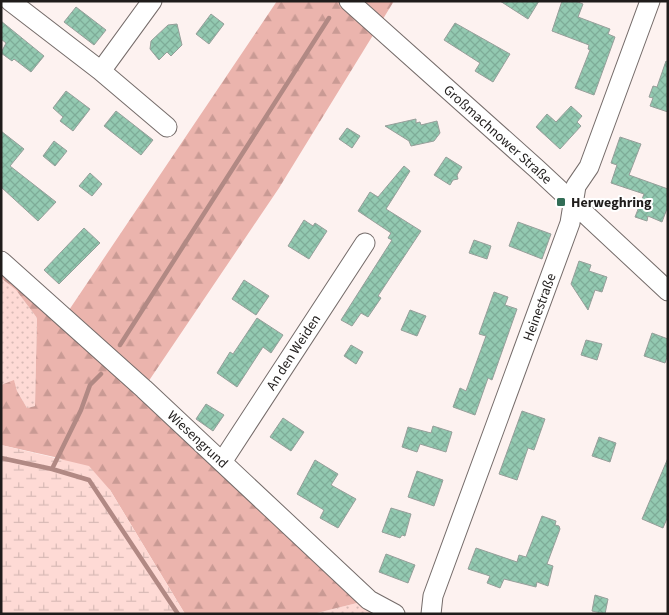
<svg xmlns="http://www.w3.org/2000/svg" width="669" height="615" font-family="'Source Sans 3',sans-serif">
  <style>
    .grass { fill: url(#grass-dots) }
    .forest { fill: url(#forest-firs) }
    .wetland { fill: url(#wetland-marsh) }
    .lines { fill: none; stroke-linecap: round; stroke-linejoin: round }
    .stream { stroke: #b18984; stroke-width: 4.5 }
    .building { fill: url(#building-cross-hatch); stroke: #969f9a }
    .street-casing { stroke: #756c6a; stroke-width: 21 }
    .street { stroke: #fff; stroke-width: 19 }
    .poi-dot { fill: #326d56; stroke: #fff; stroke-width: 2 }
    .labels { text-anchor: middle; stroke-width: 4; stroke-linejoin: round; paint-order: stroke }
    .street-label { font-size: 14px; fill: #1f1c1b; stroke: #fff }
    .poi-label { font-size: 14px; font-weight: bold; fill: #1f1c1b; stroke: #fff; text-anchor: start }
  </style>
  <defs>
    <pattern id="grass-dots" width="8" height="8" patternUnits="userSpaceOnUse" patternTransform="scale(1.25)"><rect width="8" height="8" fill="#fedad5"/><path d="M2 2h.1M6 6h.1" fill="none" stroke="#d9bab6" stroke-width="1.8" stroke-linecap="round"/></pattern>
    <pattern id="forest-firs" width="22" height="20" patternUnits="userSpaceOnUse" patternTransform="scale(1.25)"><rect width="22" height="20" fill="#ebb4ad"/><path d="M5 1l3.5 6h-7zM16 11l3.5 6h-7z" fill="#c99a94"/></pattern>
    <pattern id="wetland-marsh" width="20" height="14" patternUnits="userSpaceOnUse" patternTransform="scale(1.25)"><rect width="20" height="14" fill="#fedad5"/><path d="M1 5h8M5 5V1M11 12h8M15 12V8" fill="none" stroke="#d9bab6"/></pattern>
    <pattern id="building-cross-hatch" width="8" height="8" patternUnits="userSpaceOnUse" patternTransform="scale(1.25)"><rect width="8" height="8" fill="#93c9b1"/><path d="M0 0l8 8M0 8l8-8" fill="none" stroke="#7eac98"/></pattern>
  </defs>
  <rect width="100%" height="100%" fill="#fdf2f0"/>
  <!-- grass -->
  <path class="grass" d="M1 278 16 290 37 318 35 406 27 408 17 391 14 381 1 385Z
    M369 600 395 614H313Z"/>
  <!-- forest -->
  <path class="forest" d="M277 1H394L279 188 144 388 369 600 313 614H185L110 490 59 458 1 445V385L14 380 17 391 27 408 35 406 37 318 16 290 1 278V268L65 316Z"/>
  <!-- wetland -->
  <path class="wetland" d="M1 445 89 466 110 490 185 614H1Z"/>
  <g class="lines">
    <!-- stream -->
    <path class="stream" d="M120 345 329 18
      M1 458 52 469 89 480 178 614
      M52 469 81 410 90 385 101 374"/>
  </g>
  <!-- building -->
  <path class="building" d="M500 1H539L528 19Z
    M562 1H575L583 4 578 17 610 29 608 34 615 37 594 95 575 88 590 50 588 49 589 45 552 31Z
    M76 7 106 30 94 45 64 22Z
    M211 14 224 24 209 44 196 34Z
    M1 21 44 56 31 72 14 59 12 61 1 53 6 43 1 39Z
    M455 23 510 54 493 82 475 71 480 63 444 40Z
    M177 24 182 45 171 56 167 52 159 60 150 49 151 41 168 25Z
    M666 61 668 62V112L650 106 653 98 649 97 653 86 657 87Z
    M66 91 90 109 73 131 60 121 63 117 53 108Z
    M571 106 582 116 577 122 581 126 560 149 536 127 547 114 556 122Z
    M116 111 153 140 141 155 104 126Z
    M416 119V123L420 122 421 125 437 121 440 133 434 141 411 146 409 141 385 126Z
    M347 128 360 136 352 148 339 139Z
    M1 131 24 149 10 166 56 202 38 221 1 187Z
    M620 137 641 144 629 175 668 189V206L662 222 648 216 647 221 635 217 644 194 611 183 617 165 611 163Z
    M54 141 67 151 55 166 43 156Z
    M446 157 462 167 457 175 458 179 453 180 450 185 434 175Z
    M404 166 410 171 386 209 421 231 378 296 381 298 368 317 361 313 352 326 341 320 392 240 388 238 391 233 358 211 370 192 378 197Z
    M90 173 102 184 92 196 79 186Z
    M304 220 313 226 315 223 327 231 309 259 288 246Z
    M518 222 551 234 542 259 509 246Z
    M84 228 100 243 59 284 44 270Z
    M474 240 491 246 487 259 469 253Z
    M579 261 591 265 589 271 607 277 602 292 595 290 588 310 571 284Z
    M244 280 269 296 256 315 232 299Z
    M494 292 508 297 505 305 517 309 492 380 488 378 475 415 453 407 460 388 466 391 486 336 479 334Z
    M410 310 426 316 417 336 401 330Z
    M257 318 283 335 271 353 263 347 237 387 217 373 230 352 233 354Z
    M652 333 668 339V354L665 363 644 356Z
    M586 340 602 344 597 360 581 355Z
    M351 345 363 352 356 364 344 356Z
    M206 404 224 415 213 431 196 419Z
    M522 411 545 419 534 450 528 448 517 480 499 474Z
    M283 418 304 432 291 451 270 437Z
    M433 426 452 432 446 452 420 444 417 452 402 447 408 427 431 433Z
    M599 437 616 443 610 462 592 456Z
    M668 458V516L663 528 642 519Z
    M315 460 338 474 331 485 356 499 338 528 320 518 324 510 297 494Z
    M417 471 443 480 434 506 408 497Z
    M391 508 411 514 405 536 402 535 400 538 382 532Z
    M542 516 556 521 555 525 559 526 560 529 547 564 553 566 548 586 537 582 536 587 504 579 500 588 487 583 490 576 468 569 476 548 517 562 519 555 526 557Z
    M386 554 415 565 408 583 379 572Z
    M595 595 608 599 605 614 592 611Z"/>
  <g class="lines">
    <!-- street casing -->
    <g class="street-casing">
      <path id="street" d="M10 1 101 71 167 127
        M349 1 537 169 668 291
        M101 71 152 1
        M1 261 144 389 369 600 395 614
        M222 462 365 243
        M431 614 433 596 570 223 576 186 589 167 650 1"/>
    </g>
    <!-- street -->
    <use href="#street" class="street"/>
  </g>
  <!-- markers -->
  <rect class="poi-dot" x="556" y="197" width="10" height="10" rx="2.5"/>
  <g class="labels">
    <!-- street labels -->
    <g class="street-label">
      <text transform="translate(498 134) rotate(42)" y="5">Großmachnower Straße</text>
      <text transform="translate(539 307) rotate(-70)" y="5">Heinestraße</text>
      <text transform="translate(293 352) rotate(-57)" y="5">An den Weiden</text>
      <text transform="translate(198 439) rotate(43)" y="5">Wiesengrund</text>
    </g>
    <!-- poi labels -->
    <g class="poi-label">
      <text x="571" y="207">Herweghring</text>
    </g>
  </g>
  <!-- border -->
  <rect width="669" height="615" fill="none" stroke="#1f1c1b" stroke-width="5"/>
</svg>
